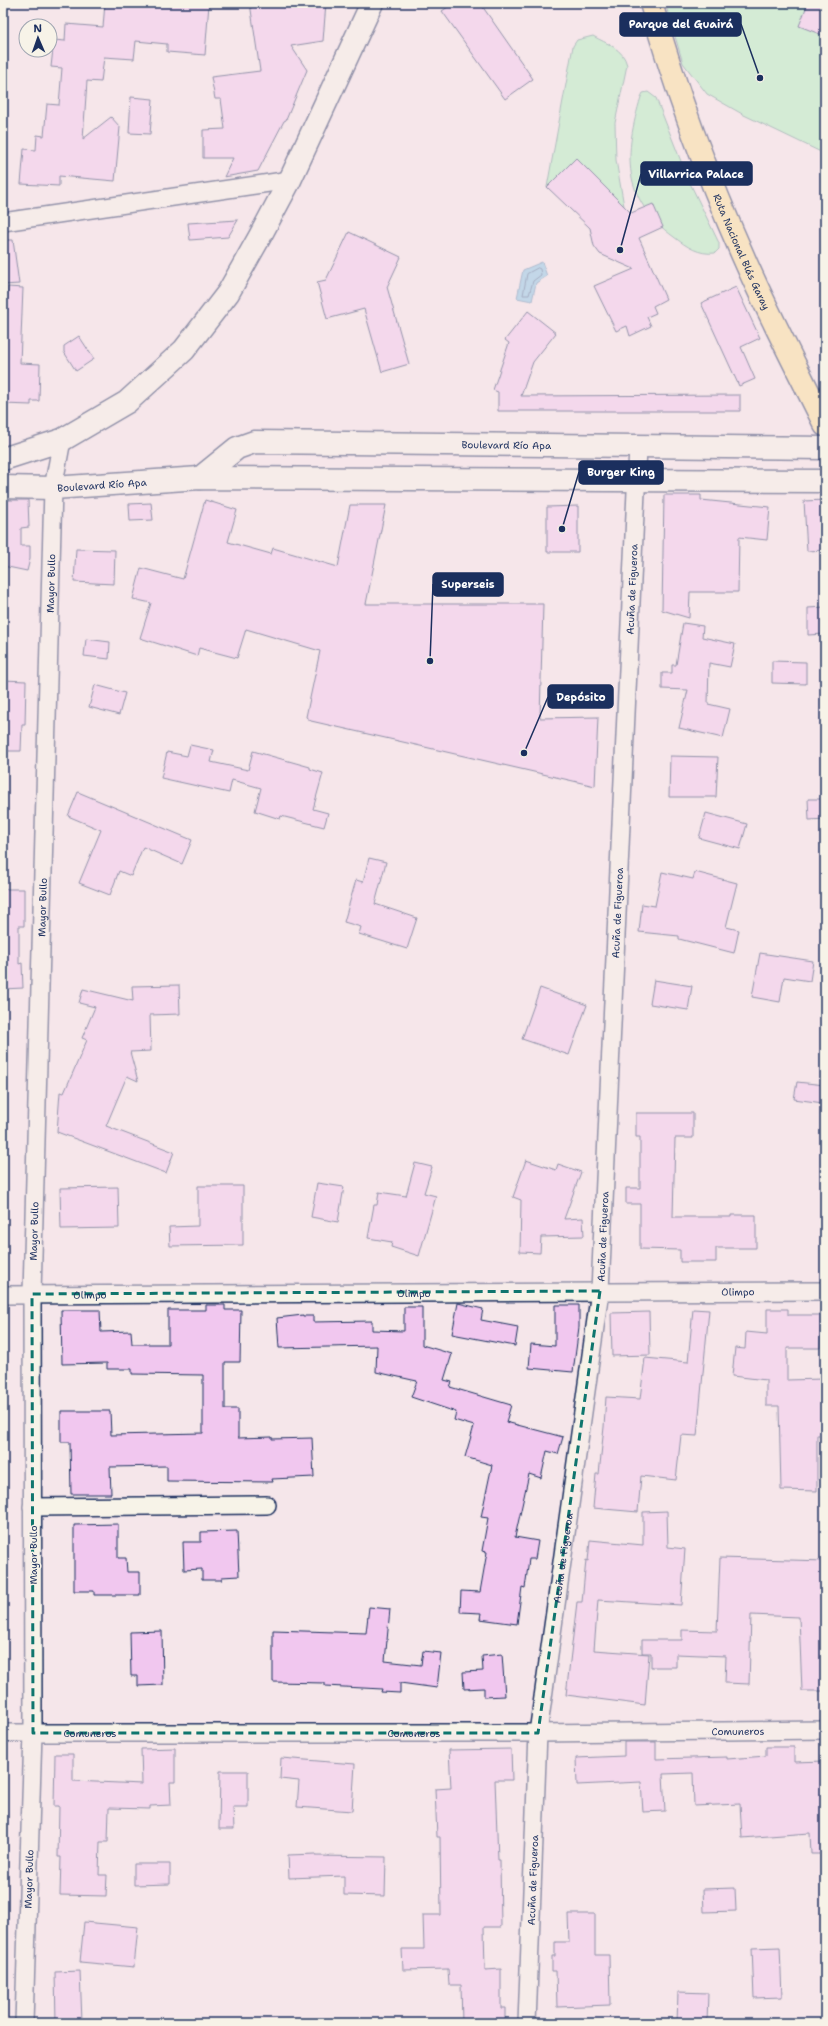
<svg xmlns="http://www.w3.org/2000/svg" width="828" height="2026" font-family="'Shantell Sans',sans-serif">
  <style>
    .green { fill: #aaf1bd; stroke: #62908e }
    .water { fill: #85c5e6; stroke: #5b89b0 }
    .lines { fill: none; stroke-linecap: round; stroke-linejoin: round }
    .shore { stroke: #456b94; stroke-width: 1 }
    .building { fill: #f1c7ef; stroke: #1b2f5e }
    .minor-casing { stroke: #1b2f5e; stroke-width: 20 }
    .secondary-casing { stroke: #1b2f5e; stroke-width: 25 }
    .trunk-casing { stroke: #1b2f5e; stroke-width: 25 }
    .minor { stroke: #f7f3e8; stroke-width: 17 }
    .secondary { stroke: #f7f3e8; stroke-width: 22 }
    .trunk { stroke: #fbdf96; stroke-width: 22 }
    .marked { fill: none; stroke: #0f766e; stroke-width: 3; stroke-dasharray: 8 5; stroke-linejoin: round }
    .labels { text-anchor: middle; stroke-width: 3; stroke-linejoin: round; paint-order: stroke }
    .street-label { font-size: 10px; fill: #1b2f5e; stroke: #f7f3e8 }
    .leader { fill: none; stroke: #1b2f5e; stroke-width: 1.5 }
    .callout-dot { fill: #1b2f5e; stroke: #f7f3e8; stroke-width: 1.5 }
    .callout { fill: #1b2f5e; stroke: #1b2f5e; stroke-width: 1.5 }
    .callout-label { font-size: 11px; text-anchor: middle; font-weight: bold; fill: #fff }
  </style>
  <rect width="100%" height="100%" fill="#f5e6ea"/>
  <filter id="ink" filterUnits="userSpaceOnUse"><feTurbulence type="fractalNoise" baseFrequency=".025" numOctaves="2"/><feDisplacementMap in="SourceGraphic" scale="8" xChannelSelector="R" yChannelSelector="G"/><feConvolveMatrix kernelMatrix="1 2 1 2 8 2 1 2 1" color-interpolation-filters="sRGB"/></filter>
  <g filter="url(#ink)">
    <!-- green -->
    <path class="green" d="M665 3H825V154L744 115 707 94 683 63Z
      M593 36C607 44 623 48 627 65L615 123 616 160 624 206 576 158 547 187 573 46 577 40Z
      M648 92 656 98 688 179 719 243V249L715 253C699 255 687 247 674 237 621 199 624 153 641 97L643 93Z"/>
    <!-- water -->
    <path class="water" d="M542 262 547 276 536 283 532 301 517 298 523 270Z"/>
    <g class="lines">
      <!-- shore -->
      <path class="shore" d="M538 268 540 269 541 275 533 281 529 295H523L527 274Z"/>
    </g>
    <!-- building -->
    <path class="building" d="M105 3 146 6V3L209 4 205 55 167 52V44L136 41 134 59 104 57 101 82 87 81 83 139 111 117 120 127 115 181 59 176V186L21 184 24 149 36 150 37 135 44 136 47 104 59 105 62 68 51 67 54 40 65 41 66 24 103 27Z
      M250 3H326L323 41 291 46 307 70 286 120 284 121 258 171 224 177 233 158H203V130L225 129 221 99H215L211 77 260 71Z
      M454 3H480L533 79 505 99 442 11Z
      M808 3H825V36L799 26Z
      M131 97 153 99 150 134 129 133Z
      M576 158 631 213 653 204 663 227 639 238 666 299 653 306 656 313 647 317 651 326 630 336 627 326 616 331 594 286 634 269 600 254 594 246 590 228 547 187Z
      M238 220 228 237 190 240 188 223Z
      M349 232 401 257 387 287 409 364 382 372 364 309 327 319 317 282 326 280Z
      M3 240H13L19 284 3 285Z
      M8 287 23 288 20 363 40 364 39 401H31V405L3 404V365H4Z
      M736 287 760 338 741 347 755 379 739 386 701 303Z
      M528 311 556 333 533 362 521 396 740 395V411H498V392L493 390 509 343 505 340Z
      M79 336 94 359 76 371 64 352V346Z
      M664 495H701V500L770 507 767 540 739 537 738 592H690L689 618 662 610Z
      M3 500H28L29 527 21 528V546H30V559L27 571 3 566V550L5 551Z
      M205 500 237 510 228 542 271 554 273 548 338 567 350 505H386L366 604H543L540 718 598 717 595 786 311 721 306 717 320 651 246 629 237 658 199 648 197 656 140 638 151 603 133 599 141 568 183 579Z
      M825 500V550L807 551 804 501Z
      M151 503 153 520 130 521 129 504Z
      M578 506V552H547V507Z
      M76 549 115 550 114 584 74 582Z
      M825 607V634L808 635V608Z
      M683 623 703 626 702 637 735 644 730 667 709 663 708 704 730 709 723 738 679 728 688 690 662 689V673H672V665H676Z
      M86 639 110 642 109 659 84 656Z
      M772 661 806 662V684L772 683Z
      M3 680 26 681 25 725H22L21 751H3Z
      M95 685 125 693 119 715 89 707Z
      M190 745 214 750 211 762 248 770 253 751 310 767V769L323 773 313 809 328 813 324 827 281 816 280 819 255 811 261 788 232 780 229 793 161 778 167 752 187 756Z
      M670 756 718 757 716 797H669Z
      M78 792 192 840 182 864 143 847 131 876 119 871 110 895 79 883 101 830 68 816Z
      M808 799H825V819L809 820Z
      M706 813 747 824 740 849 699 838Z
      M369 858 386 862 375 904 417 918 407 949 359 934 361 927 344 922 356 880 363 882Z
      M662 872 693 879 695 872 737 883 726 927 739 930 734 953 679 939V936L639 932 642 904 655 906Z
      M3 889H24V926H19V964L22 963 23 988 3 989Z
      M760 953 813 961 810 981 784 977 780 1002 752 997Z
      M654 980 692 986 688 1010 650 1004Z
      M179 985 180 1014 150 1015 151 1051 130 1052 138 1081 127 1076 106 1126 174 1152 166 1173 57 1132 60 1092 64 1093 87 1040 82 1038 95 1007 79 1003 83 989 133 1001 132 986Z
      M540 988 587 1005 569 1055 522 1039Z
      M797 1082 825 1085 823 1103 794 1099Z
      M636 1113H693V1138H675L673 1217H731V1215H756V1248H716V1262H680V1250L640 1249V1204H626V1188H640V1137H636Z
      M526 1160 556 1170 558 1164 581 1172 564 1219 583 1218 584 1236 541 1237 540 1253 520 1252 521 1200 513 1197Z
      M415 1163 432 1167 424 1193 436 1196 419 1256 391 1247 392 1242 368 1238 374 1205H377L379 1192 406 1196Z
      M317 1183 344 1187 338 1222 311 1217Z
      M198 1186H243V1245L170 1246 169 1227 198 1226Z
      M118 1187 119 1228 61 1229 60 1188Z
      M458 1303 483 1309 481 1320 518 1327 515 1346 452 1334Z
      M206 1305H225V1310H241L240 1362H225V1409H238V1438L272 1437V1439L312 1438 314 1477 272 1479 273 1482 167 1481V1466L110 1467 111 1494H71L70 1442H61V1411H110L111 1435 203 1433V1375L132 1374V1369H107V1363L62 1364 61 1310H100L101 1332 131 1331 132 1344H168V1310H206Z
      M555 1305H579V1327L573 1372 529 1368 531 1344 555 1346Z
      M404 1307H422V1345L452 1354 444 1380 452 1382 450 1387 511 1405 506 1422 563 1437 558 1454 547 1451 541 1478 529 1474 515 1537 538 1541 535 1559H529L525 1588 522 1587 517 1624 480 1619 481 1613 460 1612 461 1591 480 1592 487 1552 482 1551 488 1518 481 1517 492 1465 465 1457 474 1426 454 1420 456 1412 411 1397 417 1381 376 1372 377 1346 279 1348 277 1318 303 1315V1316H313V1322L372 1321V1330L404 1331Z
      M693 1309 709 1310 697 1436 681 1435 676 1480 641 1476 638 1512 593 1508 596 1474H599L604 1427 606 1397 640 1399 645 1358 688 1362Z
      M767 1309H788V1315H821L820 1348H787V1380L823 1379 825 1435H817V1491L781 1490 779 1406H766V1380L732 1376 735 1348 745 1349 746 1332 767 1334Z
      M649 1312 650 1355 612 1356 611 1313Z
      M667 1511 668 1547 685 1549 681 1605 598 1600 594 1650 649 1654 645 1705 566 1695 577 1602H582L586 1560 588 1561 590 1540 643 1545V1512Z
      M118 1524V1558H126L127 1572H140V1595H94V1591H74V1525Z
      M237 1531 239 1576 222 1577V1580H202V1569L184 1570 183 1542H201V1532Z
      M720 1558 825 1561V1691H802L799 1617 751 1615 749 1684 725 1683 726 1656 676 1654V1667H651V1653H642V1640H682V1630L717 1631Z
      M369 1607 390 1609 385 1661 421 1665 423 1651 441 1653 437 1688 400 1683V1693L381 1692 382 1689 325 1686V1683L273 1682V1630L366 1633Z
      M162 1631 163 1685 138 1686V1676H131L130 1632Z
      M502 1654 505 1696 484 1697V1688L464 1689 463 1672 483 1671 482 1656Z
      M624 1742H656V1759L727 1757V1759L766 1756V1747H794V1762L825 1761V1854H811L810 1833 742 1838 740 1804 694 1806 693 1773 663 1774 665 1811 643 1812 641 1782 577 1785 576 1758 624 1756Z
      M175 1748V1782H170L171 1805 150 1806V1809L109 1808 108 1842H100L99 1875H107L106 1896 60 1895 61 1857H58L59 1806H54L55 1754H73V1781L142 1784 141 1749Z
      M511 1749 512 1780H495L498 1860H500L501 1927H484L485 1970 501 1969V2008H505V2023H462L461 1985H449L448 1969 403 1970 402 1949H424L423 1915H441L440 1837H437L435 1789 451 1788 449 1750Z
      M281 1758 355 1764 352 1811 297 1807 299 1781 280 1779Z
      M220 1771H248V1807H233L234 1829H219Z
      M316 1854V1856L386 1857 385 1896 344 1895V1876L289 1878 288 1855Z
      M134 1864H170V1884L134 1885Z
      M735 1888 736 1911 704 1912 703 1889Z
      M568 1914H595V1955H609L610 2005 557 2007 556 1971H552V1956H555V1942H569Z
      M84 1922 138 1927 134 1967 80 1962Z
      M780 1947 782 1997 754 1998 752 1948Z
      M80 1971 82 2022 56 2023 55 1972Z
      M678 1992 708 1993 707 2023H677Z"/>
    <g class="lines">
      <!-- minor casing -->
      <g class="minor-casing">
        <g id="minor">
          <path d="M3 222 290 180"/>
          <path id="s1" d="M3 1295 825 1291"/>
          <path d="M32 1507 267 1505"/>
          <path id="s2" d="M3 1733H538L825 1730"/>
          <path id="s3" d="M24 2023 33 1733 32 1294 53 488 62 440"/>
          <path id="s4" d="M527 2023 538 1733 600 1291 638 447"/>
        </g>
      </g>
      <!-- secondary casing -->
      <g class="secondary-casing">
        <g id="secondary">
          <path d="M3 459 62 440 127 402 184 350 228 293 259 238 290 180 372 3"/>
          <path id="s5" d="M200 478 237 448 254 442 825 448"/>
          <path id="s6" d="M3 487 53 488 200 478 825 481"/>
        </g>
      </g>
      <!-- trunk casing -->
      <g class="trunk-casing">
        <g id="trunk">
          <path id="s7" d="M651 3C676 93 709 180 747 265 771 319 799 372 825 425"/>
        </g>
      </g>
      <!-- minor -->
      <use href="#minor" class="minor"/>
      <!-- secondary -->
      <use href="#secondary" class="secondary"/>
      <!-- trunk -->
      <use href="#trunk" class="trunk"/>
    </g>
  </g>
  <!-- marked area -->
  <path d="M0 0H828V2026H0ZM600 1291 538 1733H33L32 1294Z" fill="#f5e6ea" fill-opacity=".55" fill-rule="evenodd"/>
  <path class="marked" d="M600 1291 538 1733H33L32 1294Z"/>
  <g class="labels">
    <!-- street labels -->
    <g class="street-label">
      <text dy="4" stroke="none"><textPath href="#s7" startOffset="265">Ruta Nacional Blás Garay</textPath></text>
      <text dy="4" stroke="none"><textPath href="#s5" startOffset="318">Boulevard Río Apa</textPath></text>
      <text dy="4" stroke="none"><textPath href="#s6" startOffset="99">Boulevard Río Apa</textPath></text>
      <text dy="4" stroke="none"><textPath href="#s3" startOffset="1440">Mayor Bullo</textPath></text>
      <text dy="4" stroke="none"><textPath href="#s4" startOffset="1439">Acuña de Figueroa</textPath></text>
      <text dy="4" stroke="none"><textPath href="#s3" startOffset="1116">Mayor Bullo</textPath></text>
      <text dy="4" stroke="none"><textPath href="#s4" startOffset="1115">Acuña de Figueroa</textPath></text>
      <text dy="4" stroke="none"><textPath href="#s3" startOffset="792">Mayor Bullo</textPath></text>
      <text dy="4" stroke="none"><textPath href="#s4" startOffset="791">Acuña de Figueroa</textPath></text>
      <text dy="4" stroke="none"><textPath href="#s1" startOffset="735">Olimpo</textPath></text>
      <text dy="4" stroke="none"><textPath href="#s1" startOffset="411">Olimpo</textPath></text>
      <text dy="4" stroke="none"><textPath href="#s1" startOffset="87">Olimpo</textPath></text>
      <text transform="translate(33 1555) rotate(-90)" y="4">Mayor Bullo</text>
      <text dy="4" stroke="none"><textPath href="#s4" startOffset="467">Acuña de Figueroa</textPath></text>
      <text dy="4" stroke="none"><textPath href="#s2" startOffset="735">Comuneros</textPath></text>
      <text dy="4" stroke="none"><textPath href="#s2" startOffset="87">Comuneros</textPath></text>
      <text dy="4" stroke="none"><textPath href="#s2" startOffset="411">Comuneros</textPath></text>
      <text dy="4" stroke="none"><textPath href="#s3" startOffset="144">Mayor Bullo</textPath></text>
      <text dy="4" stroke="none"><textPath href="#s4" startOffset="143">Acuña de Figueroa</textPath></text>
    </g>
  </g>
  <!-- callouts -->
  <path class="leader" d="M760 78L741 24M620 250L641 174M562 529L579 472M430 661L433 584M524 753L548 697"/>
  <g class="callout-dot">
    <circle cx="760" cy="78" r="4"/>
    <circle cx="620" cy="250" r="4"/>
    <circle cx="562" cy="529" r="4"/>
    <circle cx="430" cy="661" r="4"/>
    <circle cx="524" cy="753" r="4"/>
  </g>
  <g class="callout">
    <rect x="620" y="13" width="121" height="23" rx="4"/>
    <rect x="641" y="162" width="111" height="23" rx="4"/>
    <rect x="579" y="461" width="84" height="23" rx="4"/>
    <rect x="433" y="573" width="70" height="23" rx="4"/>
    <rect x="548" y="685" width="65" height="23" rx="4"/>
  </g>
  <g class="callout-label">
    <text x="681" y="28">Parque del Guairá</text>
    <text x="696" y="178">Villarrica Palace</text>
    <text x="621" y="476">Burger King</text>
    <text x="468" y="588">Superseis</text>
    <text x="581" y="701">Depósito</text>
  </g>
  <!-- margin -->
  <rect width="828" height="2026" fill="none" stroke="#f7f3e8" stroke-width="16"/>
  <rect x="8" y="8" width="812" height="2010" fill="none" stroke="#1b2f5e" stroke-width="1.5" filter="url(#ink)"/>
  <!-- north arrow -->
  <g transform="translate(38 38) rotate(358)"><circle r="19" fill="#f7f3e8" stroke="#9fa5b1"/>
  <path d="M0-3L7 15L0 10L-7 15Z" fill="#1b2f5e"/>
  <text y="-6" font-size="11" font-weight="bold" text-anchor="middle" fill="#1b2f5e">N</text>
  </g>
</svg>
